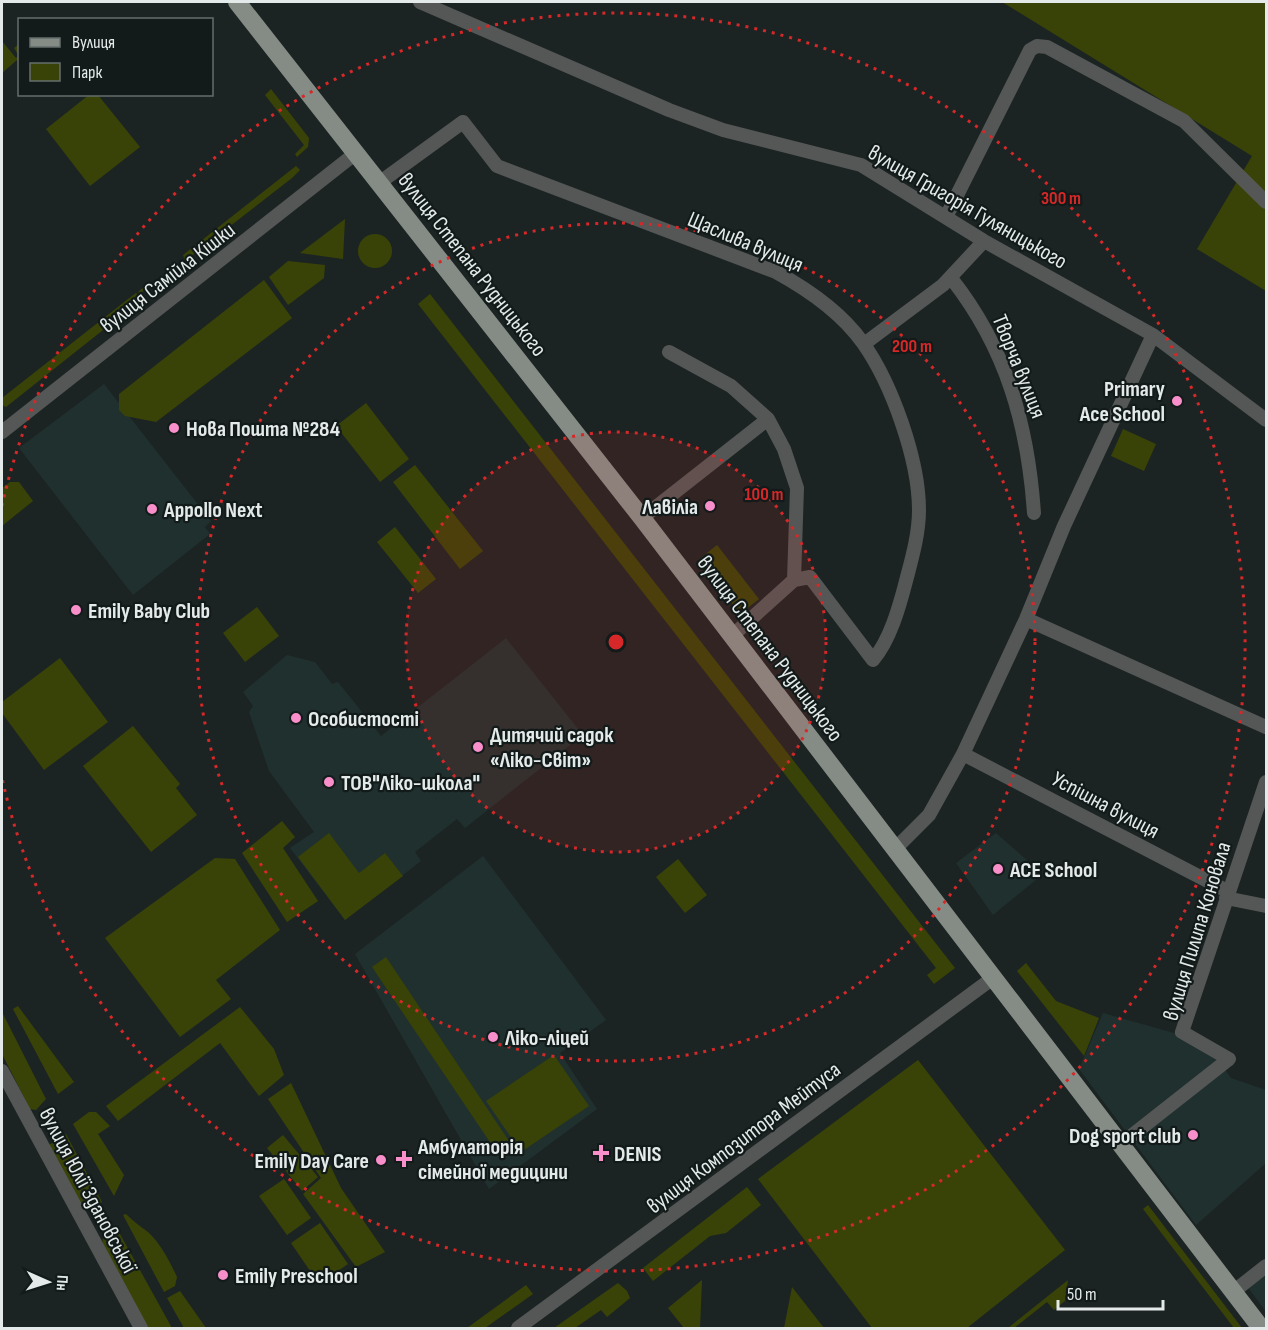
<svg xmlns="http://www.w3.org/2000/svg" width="1268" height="1330" font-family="'Sofia Sans Condensed',sans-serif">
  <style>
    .built { fill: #1f302e }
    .green { fill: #394307 }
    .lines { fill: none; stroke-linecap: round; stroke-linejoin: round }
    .minor { stroke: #545755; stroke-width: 14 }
    .major { stroke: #858c86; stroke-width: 18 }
    .ring { fill: none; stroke: #d62828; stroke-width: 3; stroke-dasharray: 3 6 }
    .poi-dot { fill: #f98fca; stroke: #121b1a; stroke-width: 2 }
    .labels { text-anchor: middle; stroke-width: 4.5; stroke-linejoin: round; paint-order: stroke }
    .street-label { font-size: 22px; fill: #e4eae9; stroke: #121b1a }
    .poi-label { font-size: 22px; font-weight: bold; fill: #e4eae9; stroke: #121b1a; text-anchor: start }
    .centre { fill: #d62828; stroke: #121b1a; stroke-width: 3 }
    .ring-label { font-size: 18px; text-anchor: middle; font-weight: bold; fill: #d62828; stroke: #121b1a; stroke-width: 4.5; stroke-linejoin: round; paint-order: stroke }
  </style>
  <rect width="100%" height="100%" fill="#1c2423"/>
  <!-- built -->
  <path class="built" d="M104 384 211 521 205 527 210 534 133 595 19 448Z
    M506 638 583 735 465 828 457 819 415 852 421 861 345 920 290 848 314 832 269 771 249 712 253 706 243 692 287 655 315 662 332 684 338 682 381 736Z
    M996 833 1043 874 993 915 956 863Z
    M483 856 606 1020 560 1053 597 1109 489 1189 355 954Z
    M1103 1013 1174 1033 1217 1059 1231 1078 1266 1090V1163L1196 1225 1079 1069Z
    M1266 1270V1312L1247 1286Z"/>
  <!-- green -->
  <path class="green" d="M1002 2H1266V291L1197 249 1252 156Z
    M2 41 16 58 19 56 14 48 19 44 20 63 17 60 2 73Z
    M271 89 309 138 308 147 297 157 295 154 304 145 265 95Z
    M90 94 98 95 140 147 90 186 46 129Z
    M296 166 300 170 292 178 185 261 183 255Z
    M345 219 343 259 300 253Z
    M358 251a17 17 0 1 1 34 0a17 17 0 1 1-34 0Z
    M288 261 325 265 324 278 288 305 269 277Z
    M264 280 292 318 156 422 125 416 119 410V394Z
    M145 286V289L131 303 127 311 6 407 2 405V398L128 299 136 293 138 295 139 291Z
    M430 294 955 968 934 984 927 975 936 968 418 304Z
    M366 403 409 459 380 482 336 426Z
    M1123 429 1156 444 1144 471 1111 456Z
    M415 465 483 551 460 569 393 482Z
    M10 482H19L33 501 2 526V488Z
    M395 527 436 579 418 593 377 542Z
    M717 545 759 599 740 614 698 560Z
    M257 607 279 636 245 662 223 633Z
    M60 658 108 722 44 770 2 713V702Z
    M133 726 180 784 176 788 197 815 151 852 83 766Z
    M282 821 295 837 283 848 318 901 287 922 242 853Z
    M329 833 359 873 385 853 403 876 345 920 298 857Z
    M215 858 235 859 280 930 216 980 231 999 180 1037 105 938Z
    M678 859 707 895 685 913 656 877Z
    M386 957 515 1150 502 1160 372 967Z
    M1026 963 1056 1001 1099 1018 1084 1056 1017 971Z
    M18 1006 74 1082 58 1094 13 1009Z
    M240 1007 274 1049 284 1075 259 1096 220 1043 118 1121 106 1106Z
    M3 1014 46 1099 36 1110 30 1109 2 1054Z
    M554 1055 589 1106 521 1152 486 1101Z
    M918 1060 1065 1250 967 1328H872L758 1179Z
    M291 1083 341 1188 385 1252 356 1267 303 1194 321 1178 268 1099Z
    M89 1112H96L110 1126 98 1134 124 1175 114 1196 73 1124Z
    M66 1134 102 1202 92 1211 82 1205 49 1145Z
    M283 1135 318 1177 302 1191 267 1148Z
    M284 1179 311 1218 287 1235 259 1196Z
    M747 1187 761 1205 726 1233 710 1236 653 1281 643 1268Z
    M1148 1205 1242 1328H1234L1143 1209Z
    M126 1214C133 1221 140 1226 148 1232 161 1244 170 1262 177 1277L175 1286 164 1292 123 1215Z
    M320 1223 348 1264 319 1284 291 1243Z
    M115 1225 172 1328H146L102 1248 103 1234Z
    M702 1280 700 1328H684L668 1308Z
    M1068 1280 1065 1301 1054 1310 1047 1302 1014 1328H1008Z
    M618 1283 627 1291 630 1298 607 1317 601 1310 575 1328H554Z
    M526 1285 533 1294 485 1328H467Z
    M792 1287 824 1328H784Z
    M180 1291 206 1328H184L167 1298Z"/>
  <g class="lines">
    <!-- minor -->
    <path class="minor" d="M420 2 669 110 723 130 861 165 984 241 1153 335 1266 420
      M379 183 463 122 497 166 776 272C809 290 841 312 863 343 892 384 919 460 919 510 919 534 912 558 906 581 899 608 890 640 873 660L810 577 794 580
      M946 217 1030 50 1037 46 1047 47 1184 121 1266 202
      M951 278C1007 349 1028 426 1034 513
      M864 344 943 285 984 241
      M669 352 731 386 768 419 784 449 797 488 794 580 732 636
      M2 432 356 153
      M642 518 768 419
      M1026 619 1266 727
      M963 754 1229 892
      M894 850 929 815 963 754 1026 619 1064 526 1153 335
      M1226 898 1266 906
      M2 1071 141 1328
      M1121 1144 1229 1059 1182 1032 1266 782
      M1233 1292 1266 1266
      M518 1328 993 978"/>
    <!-- major -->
    <path class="major" d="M237 2 642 518 1261 1328"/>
  </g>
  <!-- distance rings -->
  <circle cx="616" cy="642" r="210" fill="#d62828" fill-opacity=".12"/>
  <g class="ring">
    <circle cx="616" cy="642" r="210"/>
    <circle cx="616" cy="642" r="419"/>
    <path d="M2 506A629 629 0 1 1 2 778"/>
  </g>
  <!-- markers -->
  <g class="poi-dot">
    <circle cx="1177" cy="401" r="6"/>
    <circle cx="174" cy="428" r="6"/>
    <circle cx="710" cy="506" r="6"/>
    <circle cx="152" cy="509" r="6"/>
    <circle cx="76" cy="610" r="6"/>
    <circle cx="296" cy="718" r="6"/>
    <circle cx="478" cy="747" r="6"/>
    <circle cx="329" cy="782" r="6"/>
    <circle cx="998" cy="869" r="6"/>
    <circle cx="493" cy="1037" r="6"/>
    <circle cx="1193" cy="1135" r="6"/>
    <path d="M598 1144h6v6h6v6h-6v6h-6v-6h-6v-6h6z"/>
    <path d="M401 1150h6v6h6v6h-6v6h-6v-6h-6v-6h6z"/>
    <circle cx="381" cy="1160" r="6"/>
    <circle cx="223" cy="1275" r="6"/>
  </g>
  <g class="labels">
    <!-- street labels -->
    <g class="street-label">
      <text transform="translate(968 206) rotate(30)" y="8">вулиця Григорія Гуляницького</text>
      <text transform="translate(746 241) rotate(23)" y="8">Щаслива вулиця</text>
      <text transform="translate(473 264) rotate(52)" y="8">вулиця Степана Рудницького</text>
      <text transform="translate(167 277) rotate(-38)" y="8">вулиця Самійла Кішки</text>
      <text transform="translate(1020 366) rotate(68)" y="8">Творча вулиця</text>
      <text transform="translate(771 648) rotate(53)" y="8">вулиця Степана Рудницького</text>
      <text transform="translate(1106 804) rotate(28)" y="8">Успішна вулиця</text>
      <text transform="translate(1196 931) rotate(-73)" y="8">вулиця Пилипа Коновала</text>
      <text transform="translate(743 1137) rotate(-37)" y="8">вулиця Композитора Мейтуса</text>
      <text transform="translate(89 1190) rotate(62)" y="8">вулиця Юлії Здановської</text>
    </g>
    <!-- poi labels -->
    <g class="poi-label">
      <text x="1165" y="396" text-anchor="end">Primary<tspan x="1165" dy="25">Ace School</tspan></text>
      <text x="186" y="436">Нова Пошта №284</text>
      <text x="698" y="514" text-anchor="end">Лавіліа</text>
      <text x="164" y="517">Appollo Next</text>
      <text x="88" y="618">Emily Baby Club</text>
      <text x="308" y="726">Особистості</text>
      <text x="490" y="742">Дитячий садок<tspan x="490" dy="25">«Ліко-Світ»</tspan></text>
      <text x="341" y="790">ТОВ"Ліко-школа"</text>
      <text x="1010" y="877">ACE School</text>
      <text x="505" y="1045">Ліко-ліцей</text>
      <text x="1181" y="1143" text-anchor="end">Dog sport club</text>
      <text x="418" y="1154">Амбулаторія<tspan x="418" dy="25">сімейної медицини</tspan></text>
      <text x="614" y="1161">DENIS</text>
      <text x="369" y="1168" text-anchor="end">Emily Day Care</text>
      <text x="235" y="1283">Emily Preschool</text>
    </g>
  </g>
  <circle cx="616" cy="642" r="9" class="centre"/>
  <g class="ring-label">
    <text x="1061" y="204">300 m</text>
    <text x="912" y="352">200 m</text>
    <text x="764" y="500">100 m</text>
  </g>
  <!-- border -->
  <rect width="1268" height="1330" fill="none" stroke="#e4eae9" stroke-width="6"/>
  <!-- legend -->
  <rect x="18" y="18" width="195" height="78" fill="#121b1a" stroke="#666e6d" stroke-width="1.5"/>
  <rect x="30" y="38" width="30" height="9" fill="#858c86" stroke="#666e6d" stroke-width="1.5"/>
  <text x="72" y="48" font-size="18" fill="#e4eae9">Вулиця</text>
  <rect x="30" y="63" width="30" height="18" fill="#394307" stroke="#666e6d" stroke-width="1.5"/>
  <text x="72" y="78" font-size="18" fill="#e4eae9">Парк</text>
  <!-- north arrow -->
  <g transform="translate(48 1282) rotate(93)" stroke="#121b1a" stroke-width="4.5" paint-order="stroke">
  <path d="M0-4.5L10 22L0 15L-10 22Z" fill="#e4eae9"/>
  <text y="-9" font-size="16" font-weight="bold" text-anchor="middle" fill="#e4eae9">Пн</text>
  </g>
  <!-- scale -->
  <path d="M1058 1300v9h105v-9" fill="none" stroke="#e4eae9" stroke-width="3"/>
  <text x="1067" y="1300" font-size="18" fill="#e4eae9" stroke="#121b1a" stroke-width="4.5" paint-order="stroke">50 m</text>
</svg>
